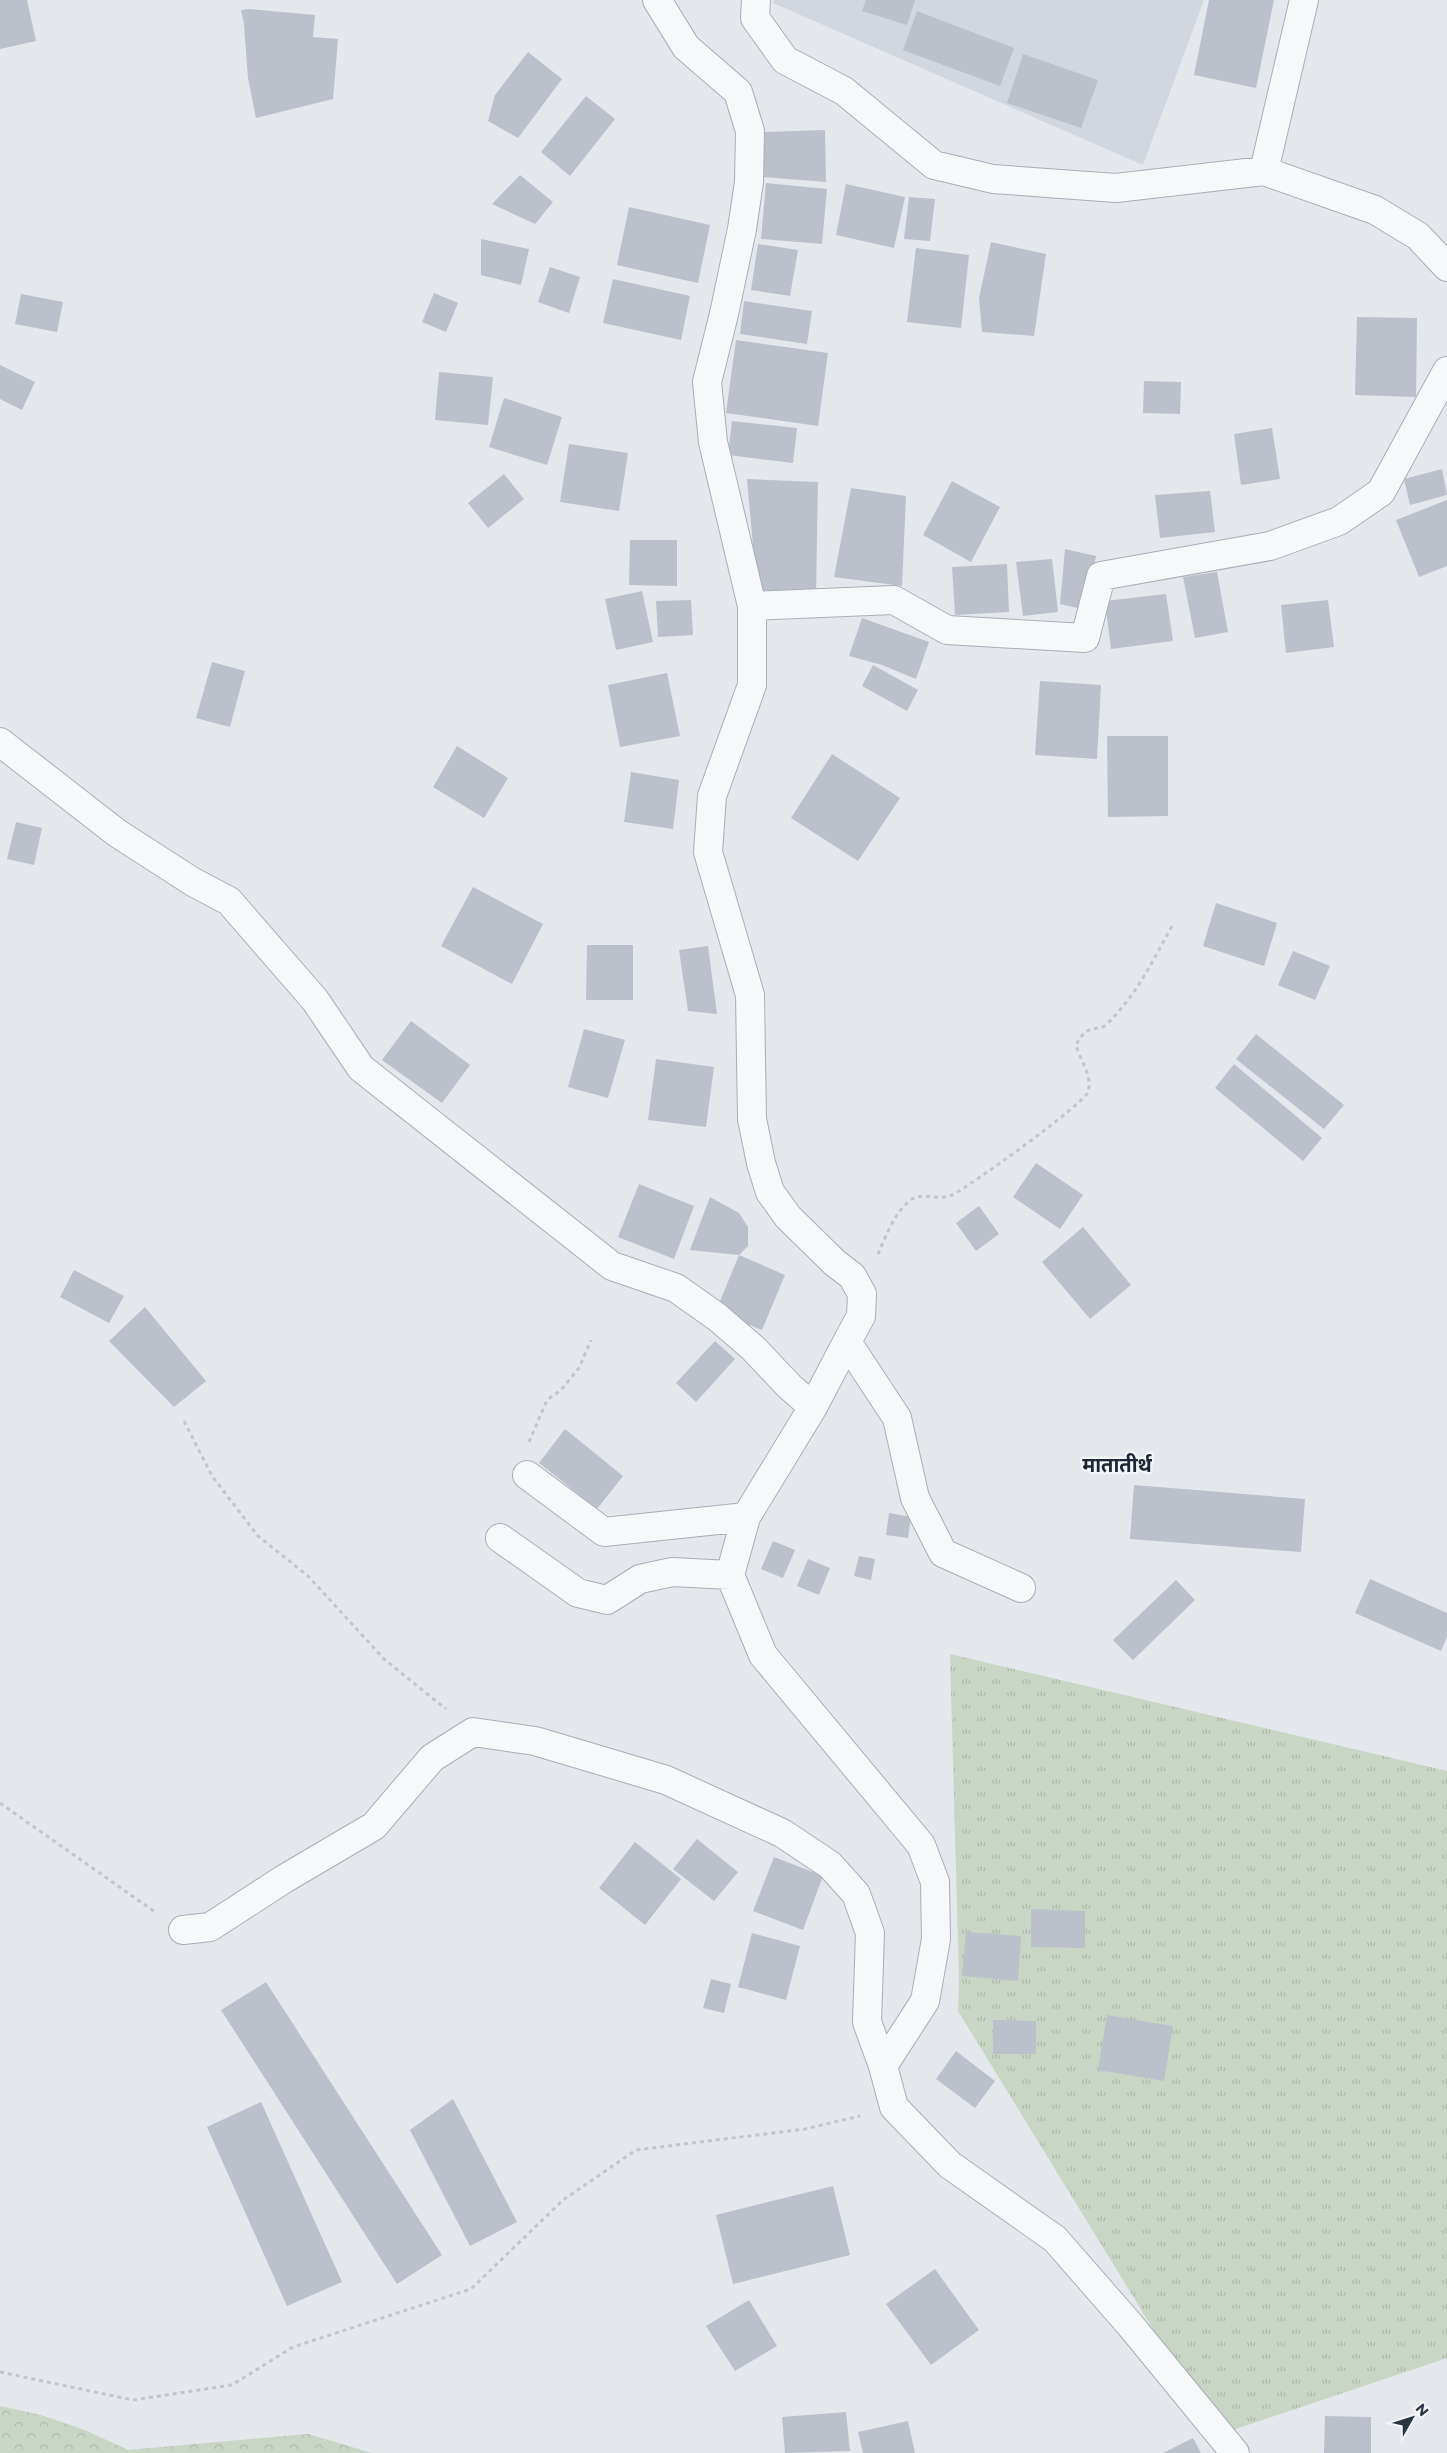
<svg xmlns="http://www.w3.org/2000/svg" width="1447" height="2453" font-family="Montserrat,'Noto Sans Devanagari',sans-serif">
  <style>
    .built { fill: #d2d6de }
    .grass { fill: url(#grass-tufts) }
    .forest { fill: url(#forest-crowns) }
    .building { fill: #bbc0ca }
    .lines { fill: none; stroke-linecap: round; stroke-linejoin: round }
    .minor-casing { stroke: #a9aeb7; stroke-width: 30 }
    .path { stroke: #c2c5cb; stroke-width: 3; stroke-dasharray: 4 4; stroke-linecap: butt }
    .minor { stroke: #f7f8fa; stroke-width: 28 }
    .labels { text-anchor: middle; stroke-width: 4.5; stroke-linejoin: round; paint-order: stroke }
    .district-label { font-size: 20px; font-weight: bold; fill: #1d2536; stroke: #f4f6f9 }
  </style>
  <defs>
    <pattern id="grass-tufts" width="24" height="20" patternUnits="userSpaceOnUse" patternTransform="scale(1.25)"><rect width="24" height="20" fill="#c9d6c5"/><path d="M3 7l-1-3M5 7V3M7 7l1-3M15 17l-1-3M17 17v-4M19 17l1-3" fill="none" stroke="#adb8ab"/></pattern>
    <pattern id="forest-crowns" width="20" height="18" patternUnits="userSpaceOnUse" patternTransform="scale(1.25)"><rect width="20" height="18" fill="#c9d6c5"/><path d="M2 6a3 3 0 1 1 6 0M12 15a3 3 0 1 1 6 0" fill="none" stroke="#adb8ab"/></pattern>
  </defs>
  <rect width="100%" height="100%" fill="#e4e7ec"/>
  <!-- built -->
  <path class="built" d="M774 0H1204L1143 165 773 3Z"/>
  <!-- grass -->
  <path class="grass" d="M950 1654 1447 1771V2358L1218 2435 958 2011 959 1979Z"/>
  <!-- forest -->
  <path class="forest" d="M0 2406 41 2415 85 2430 128 2450 308 2434 372 2453H0Z"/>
  <!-- building -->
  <path class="building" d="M0 0H27L36 41 0 49Z
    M866 0H915L907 25 862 11Z
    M1209 0H1274L1256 88 1194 75Z
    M248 9 315 15 313 37 338 39 333 99 256 118 248 78 244 24 241 10Z
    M917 11 1014 48 1000 86 903 50Z
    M528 52 562 79 518 138 488 121 495 95Z
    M1023 54 1098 80 1081 128 1007 103Z
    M586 96 615 119 570 176 541 152Z
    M825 130 826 182 763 177 765 132Z
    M520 175 553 202 535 224 492 204Z
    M766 183 827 189 822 244 761 239Z
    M846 184 905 197 894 248 836 235Z
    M909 197 935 199 930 241 904 239Z
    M629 207 710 225 698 283 617 265Z
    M481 239 529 249 521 285 481 275Z
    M991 242 1046 254 1034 336 982 332 979 298Z
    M758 244 798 250 790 296 751 290Z
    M916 248 969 255 961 328 907 322Z
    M550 267 580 277 569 313 538 302Z
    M613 279 690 296 681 340 603 323Z
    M434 293 458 303 446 332 422 322Z
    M21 294 63 302 57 332 15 324Z
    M744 301 812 311 807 344 740 334Z
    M1357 317 1417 318 1416 397 1355 395Z
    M736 340 828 353 818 426 726 413Z
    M0 365 35 382 22 410 0 399Z
    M439 372 493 377 488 425 435 420Z
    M1144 381 1181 382 1180 414 1143 413Z
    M504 398 562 417 547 465 489 447Z
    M732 421 797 428 793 463 728 455Z
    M1272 428 1280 479 1241 485 1234 434Z
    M569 444 628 453 619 511 560 502Z
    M1442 469 1447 495 1410 505 1404 479Z
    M504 474 524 499 488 528 468 503Z
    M747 479 818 482 816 593 757 590Z
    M952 481 1000 507 971 562 923 535Z
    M851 488 906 496 902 586 834 577Z
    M1210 491 1215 532 1160 538 1155 495Z
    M1447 500V566L1419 577 1396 520Z
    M630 540H677V586L629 585Z
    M1065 549 1096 556 1086 610 1060 604Z
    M1052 559 1058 612 1023 616 1016 562Z
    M1007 564 1009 612 955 615 952 567Z
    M1217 572 1228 632 1195 638 1183 577Z
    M642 591 653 642 616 650 605 599Z
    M1166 594 1173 641 1111 649 1105 601Z
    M691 600 693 635 658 637 656 601Z
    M1328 600 1334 647 1286 653 1281 605Z
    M862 618 929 642 916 679 882 665 849 656Z
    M212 662 245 671 230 727 196 718Z
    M873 665 918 690 907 711 862 686Z
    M667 673 680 736 620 747 608 685Z
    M1040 681 1101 685 1097 759 1035 755Z
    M1107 736H1168V816L1108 817Z
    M457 746 508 778 484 818 433 787Z
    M832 754 900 798 858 861 791 818Z
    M631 772 679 780 673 829 624 822Z
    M16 822 42 828 34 865 7 859Z
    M473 887 543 924 512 984 441 946Z
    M1216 903 1277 923 1264 966 1203 946Z
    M587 945H633V1000H586Z
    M708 946 717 1014 688 1011 679 950Z
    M1293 951 1330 966 1315 1000 1278 985Z
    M411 1021 470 1065 442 1103 382 1060Z
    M584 1029 625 1040 608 1098 568 1087Z
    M1256 1034 1344 1105 1324 1129 1236 1059Z
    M656 1059 714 1067 706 1127 648 1120Z
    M1234 1064 1322 1138 1303 1161 1215 1088Z
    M1036 1163 1083 1195 1060 1229 1013 1197Z
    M639 1184 694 1206 674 1259 618 1237Z
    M710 1197 739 1213 748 1227V1246L739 1255 690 1250Z
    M979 1206 999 1234 976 1251 956 1223Z
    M1083 1227 1131 1285 1090 1319 1042 1262Z
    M739 1255 785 1275 762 1330 716 1311Z
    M74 1270 124 1296 109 1323 60 1297Z
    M145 1307 206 1381 174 1407 109 1341Z
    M715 1341 735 1359 696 1402 676 1383Z
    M565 1429 623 1476 597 1509 539 1463Z
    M1134 1485 1305 1499 1301 1552 1130 1539Z
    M889 1513 911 1517 908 1538 886 1535Z
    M773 1541 795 1550 783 1578 761 1569Z
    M859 1556 875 1559 871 1580 854 1576Z
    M808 1559 830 1568 819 1595 797 1586Z
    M1370 1579 1447 1613V1636L1441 1651 1355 1613Z
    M1176 1580 1195 1600 1133 1660 1113 1640Z
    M697 1839 738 1872 714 1901 673 1869Z
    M635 1842 681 1879 645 1925 599 1888Z
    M774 1857 823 1876 803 1930 753 1911Z
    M1031 1909 1085 1911V1948L1031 1947Z
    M966 1932 1021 1936 1018 1981 962 1976Z
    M752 1933 800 1946 786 2000 738 1987Z
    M711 1979 731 1984 724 2013 703 2008Z
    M266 1982 442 2255 397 2284 221 2010Z
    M1107 2015 1173 2026 1164 2081 1098 2070Z
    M993 2020 1036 2021V2054H993Z
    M956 2051 995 2081 975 2108 936 2079Z
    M453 2099 517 2222 470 2246 410 2130Z
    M261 2102 342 2282 287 2306 207 2127Z
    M833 2186 850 2255 733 2284 716 2215Z
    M935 2269 979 2330 931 2365 886 2304Z
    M749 2300 777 2346 735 2371 706 2326Z
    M846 2412 850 2451 785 2453 782 2417Z
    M1325 2416 1371 2417V2453H1324Z
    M908 2421 915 2453H863L858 2432Z
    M1193 2438 1201 2453H1163Z"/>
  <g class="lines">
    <!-- minor casing -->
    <g class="minor-casing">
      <path id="minor" d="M657 0 686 47 738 92 750 131 749 182 742 229 724 314 707 382 713 442 752 606V685L712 796 708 852 750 995 752 1119 761 1163 770 1192 788 1217 835 1263 852 1276 862 1294 861 1316 847 1342 813 1407 746 1517 730 1575 763 1655 921 1845 935 1882 936 1939 925 2001 883 2066 894 2107 950 2165 1055 2239 1131 2326 1235 2453
        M756 0 755 18 785 60 844 91 934 165 993 179 1116 188 1264 171
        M1304 0 1264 171 1375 210 1418 236 1447 267
        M752 606 894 600 947 630 1085 638 1101 576 1270 546 1339 521 1381 492 1447 371
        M0 742 117 833 193 882 229 901 315 1000 361 1068 612 1266 676 1288 717 1317 753 1348 789 1386 813 1407
        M847 1342 897 1418 915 1498 943 1553 1021 1588
        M527 1475 604 1532 746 1517
        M500 1538 578 1593 607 1600 640 1579 672 1572 730 1575
        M183 1930 210 1927 284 1879 374 1826 432 1758 473 1732 535 1741 666 1780 782 1833 830 1865 856 1894 870 1933 867 2022 883 2066"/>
    </g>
    <!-- path -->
    <path class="path" d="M878 1254C886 1236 895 1211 912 1199 924 1192 937 1201 952 1195 969 1187 1084 1104 1088 1092 1093 1076 1080 1060 1076 1045 1089 1020 1098 1034 1108 1023 1137 994 1154 959 1173 924
      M184 1421 212 1476 258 1536 308 1576 384 1659 446 1709
      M529 1442 547 1400 561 1390 579 1368 591 1340
      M0 1803 155 1912
      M0 2372 133 2400 232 2385 293 2347 471 2289 563 2200 636 2150 805 2129 860 2116"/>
    <!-- minor -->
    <use href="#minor" class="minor"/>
  </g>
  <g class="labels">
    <!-- district labels -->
    <g class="district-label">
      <text x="1117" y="1472">मातातीर्थ</text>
    </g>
  </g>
  <!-- north arrow -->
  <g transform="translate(1412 2418) rotate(51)" stroke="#f4f6f9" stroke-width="4" paint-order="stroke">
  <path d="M0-4L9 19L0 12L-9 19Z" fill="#2b3445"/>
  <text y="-8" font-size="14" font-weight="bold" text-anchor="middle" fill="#2b3445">N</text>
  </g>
</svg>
